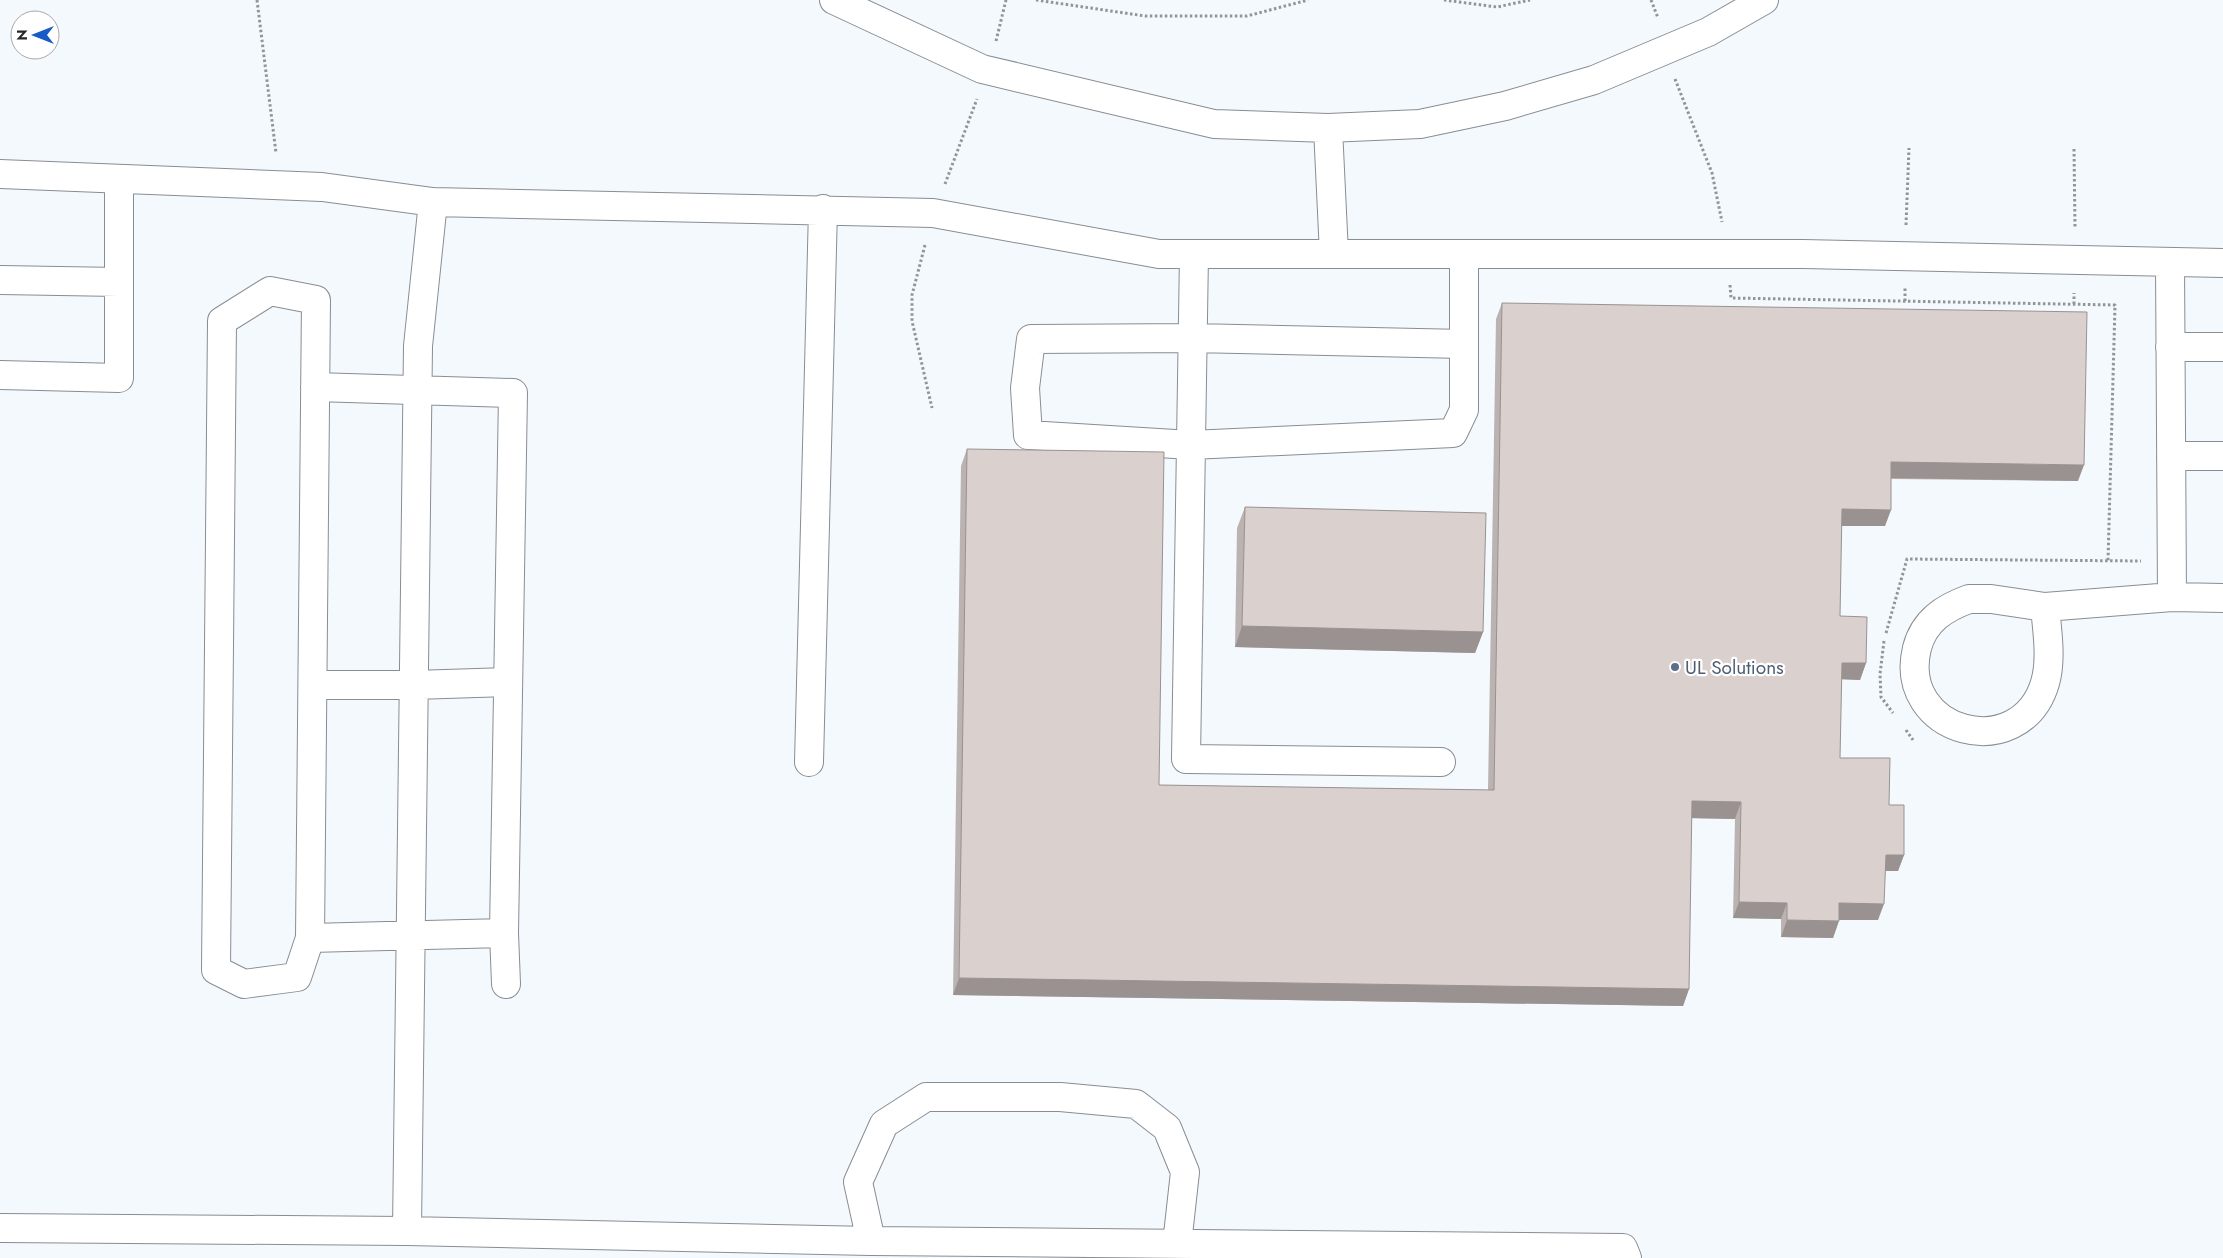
<svg xmlns="http://www.w3.org/2000/svg" width="2223" height="1258" font-family="Jost,sans-serif">
  <style>
    .lines { fill: none; stroke-linecap: round; stroke-linejoin: round }
    .minor-casing { stroke: #888d93; stroke-width: 30 }
    .path { stroke: #919599; stroke-width: 3; stroke-dasharray: 2.5 2.5; stroke-linecap: butt }
    .minor { stroke: #fff; stroke-width: 28 }
    .wall { fill: #bbb3b1 }
    .shaded-wall { fill: #999290 }
    .building { fill: #dad0ce; stroke: #999290 }
    .service-dot { fill: #5c6f8a; stroke: #fff; stroke-width: 2 }
    .labels { text-anchor: middle; stroke-width: 4.5; stroke-linejoin: round; paint-order: stroke }
    .service-label { font-size: 19px; fill: #4e5e75; stroke: #fff; text-anchor: start }
  </style>
  <rect width="100%" height="100%" fill="#f4f9fe"/>
  <g class="lines">
    <!-- minor casing -->
    <g class="minor-casing">
      <path id="minor" d="M834 0 982 69 1214 124 1328 128 1420 124 1505 106 1594 80 1708 32 1764 0
        M1328 128 1334 254
        M0 174 322 187 433 202 933 213 1159 254H1803L2223 263
        M1194 254 1186 759 1441 762
        M2170 262 2172 597
        M0 280 119 282
        M270 291 316 300 310 938 297 977 244 984 216 970 222 321Z
        M1464 344 1193 338 1031 339 1025 388 1028 435 1191 445 1453 433 1464 410V261L1465 254
        M2170 347H2223
        M0 375 119 378V179
        M315 387 513 393 504 933
        M2171 456H2223
        M1969 599H1991L2045 607C2047 630 2052 659 2045 683 2020 766 1896 733 1917 648 1924 621 1944 608 1969 599Z
        M2045 607 2172 597 2223 598
        M313 685H414L508 682
        M809 762 823 209
        M310 938 504 933 506 984
        M0 1228 407 1231 871 1241 1623 1248 1627 1258
        M407 1231 418 346 433 202
        M871 1241 858 1182 884 1124 926 1097H1060L1136 1104 1167 1128 1185 1172 1177 1244"/>
    </g>
    <!-- path -->
    <path class="path" d="M257 0 276 153
      M1036 0 1145 16H1247L1308 0
      M1444 0 1497 7 1530 0
      M1651 0 1658 18
      M996 41 1006 0
      M1675 79 1712 173 1722 222
      M2074 149 2075 229
      M945 184 977 99
      M1906 225 1909 148
      M925 245 912 295V321L932 408
      M1730 285 1731 298 2115 305 2108 561
      M1905 301V287
      M2074 304V293
      M1886 633 1907 559 2141 561
      M1884 641 1880 674 1881 697 1893 713
      M1906 730 1913 740"/>
    <!-- minor -->
    <use href="#minor" class="minor"/>
  </g>
  <!-- wall -->
  <path class="wall" d="M1502 303 2078 481 1891 479 1885 526H1841L1840 616 1866 663 1860 680 1841 679 1840 758 1889 805 1904 855 1898 871H1885L1878 920H1839L1833 938 1781 937V919L1733 918 1735 819 1691 818 1689 989 1683 1006 953 995 961 466 967 449 1159 785 1488 790 1496 319Z
    M1245 507 1483 632 1475 653 1235 647 1237 528Z"/>
  <!-- shaded-wall -->
  <path class="shaded-wall" d="M1891 462 2084 465 2078 481 1885 478Z
    M1842 509 1891 510 1885 526H1836Z
    M1242 626 1483 632 1475 653 1235 647Z
    M1842 663H1866L1860 680 1836 679Z
    M1692 801 1741 802 1735 819 1686 818Z
    M1886 855H1904L1898 871H1880Z
    M1739 902 1787 903 1781 919 1733 918Z
    M1839 903 1884 904 1878 920H1833Z
    M1787 920 1839 921 1833 938 1781 937Z
    M959 978 1689 989 1683 1006 953 995Z"/>
  <!-- building -->
  <path class="building" d="M1502 303 2087 312 2084 465 1891 462V510L1842 509 1840 616 1867 617 1866 663H1842L1840 758H1890L1889 805H1904V855H1886L1884 904 1839 903V921L1787 920V903L1739 902 1741 802 1692 801 1689 989 959 978 967 449 1164 452 1159 785 1494 790Z
    M1245 507 1486 513 1483 632 1242 626Z"/>
  <!-- markers -->
  <circle class="service-dot" cx="1675" cy="667" r="5"/>
  <g class="labels">
    <!-- service labels -->
    <g class="service-label">
      <text x="1685" y="674">UL Solutions</text>
    </g>
  </g>
  <!-- north arrow -->
  <g transform="translate(35 35) rotate(270)"><circle r="24" fill="#ffffff" stroke="#a8a9aa"/>
  <path d="M0-4L9 19L0 12L-9 19Z" fill="#165bc6"/>
  <text y="-8" font-size="14" font-weight="bold" text-anchor="middle" fill="#25272a">N</text>
  </g>
</svg>
